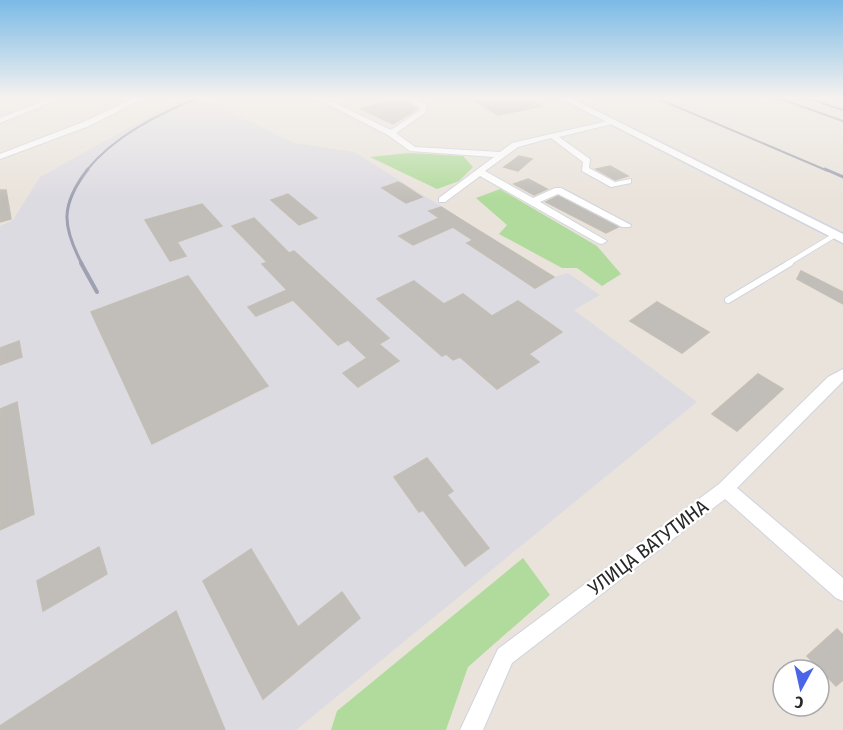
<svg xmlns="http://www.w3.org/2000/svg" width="843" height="730" font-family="'Fira Sans Condensed',sans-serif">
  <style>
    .industrial { fill: #dddbe2 }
    .green { fill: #b1db9c }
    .building { fill: #c1bdb8; stroke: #c4bfb5; stroke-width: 1.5 }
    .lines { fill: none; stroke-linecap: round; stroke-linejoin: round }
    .service-far1-casing { stroke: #d0d3e0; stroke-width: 6 }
    .service-casing { stroke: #d0d3e0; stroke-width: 8 }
    .minor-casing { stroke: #d0d3e0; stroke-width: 2 }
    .tertiary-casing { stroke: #d0d3e0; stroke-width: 3 }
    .service-far1 { stroke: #fff; stroke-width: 4.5 }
    .service { stroke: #fff; stroke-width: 6 }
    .minor { fill: #fff; fill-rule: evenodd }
    .tertiary { fill: #fff; fill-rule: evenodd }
    .rail-far2 { stroke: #9ea1b1; stroke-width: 2 }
    .rail-far1 { stroke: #9ea1b1; stroke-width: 3 }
    .rail { stroke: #9ea1b1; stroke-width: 4 }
    .labels { text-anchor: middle; stroke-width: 4.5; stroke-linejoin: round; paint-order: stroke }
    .near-street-label { font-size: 20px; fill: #282828; stroke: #fff }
  </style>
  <rect width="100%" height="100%" fill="#e9e3db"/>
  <!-- industrial -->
  <path class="industrial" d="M200 98 295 143 354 152 554 277 568 273 600 295 574 310 697 402 296 730H0V226L13 220 40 177 177 101Z"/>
  <!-- green -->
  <path class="green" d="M410 153 463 156 473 167 459 181 437 189 370 157Z
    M500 189 597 246 621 274 602 286 577 268H562L499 234 507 225 476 198Z
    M523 558 550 595 468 667 446 730H331L337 711Z"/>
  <!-- building -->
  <path class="building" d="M402 97 417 109 410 111 413 112 393 124 361 109Z
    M489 97H525L542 106 498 115 474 100Z
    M519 156 532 159 518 171 504 167Z
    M610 166 628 176 615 180 596 169Z
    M528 179 547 189 534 195 514 184Z
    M398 182 402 184 422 197 406 203 382 188Z
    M0 190H6L11 219 0 222Z
    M288 194 317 218 299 225 271 200Z
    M558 196 618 227 606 233 546 202Z
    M202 204 222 226 177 242 186 256 170 261 145 220Z
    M441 207 460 219 554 277 535 288 467 243 473 240 453 227 413 245 399 236 439 218 429 211Z
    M254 218 289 253 294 251 389 338 379 344 399 361 358 387 343 373 367 358 348 340 338 345 293 300 256 316 248 307 287 290 262 264 267 262 232 226Z
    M801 271 843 292V304L797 279Z
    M188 276 268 386 152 444 91 312Z
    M414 281 444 304 463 294 492 316 518 301 562 332 529 354 539 362 497 389 460 357 453 360 446 354 442 356 377 299Z
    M657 302 709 332 682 353 630 321Z
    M19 341 22 357 0 365V348Z
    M758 374 783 389 737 431 712 414Z
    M17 402 34 514 0 530V409Z
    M427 458 453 491 447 495 489 548 465 566 423 510 419 512 394 477Z
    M99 547 107 574 43 611 37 581Z
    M251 549 298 627 342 592 360 618 263 699 203 581Z
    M176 611 225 730H0V726Z
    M837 629 843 635V680L836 686 807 656Z"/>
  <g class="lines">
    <!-- service-far1 casing -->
    <g class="service-far1-casing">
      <path id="service-far1" d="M787 264 835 235"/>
    </g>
    <!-- service casing -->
    <g class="service-casing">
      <path id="service" d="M728 300 790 263"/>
    </g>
    <!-- minor casing -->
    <g class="minor-casing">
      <path id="minor" d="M54 97H63L0 123V118Z
        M137 97H146L89 126 0 159V154L83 122Z
        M314 97H322L391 130 419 111 420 107 404 97H412L426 105V112L396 133 415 147 500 152 512 143 612 120V124L559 137 590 159 589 168 615 182 631 179V183L611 187 582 171 583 162 551 138 518 147 485 171 533 198 555 188H561L631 225 630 227H622L558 194 540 202 607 241 602 244 598 243 480 176 445 202H439V198L494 157 410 151 388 135Z
        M843 369V381L737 488 843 578V601L836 598 725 499 512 663 483 730H460L498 649 719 484 828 377Z"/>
    </g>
    <!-- tertiary casing -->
    <g class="tertiary-casing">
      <path id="tertiary" d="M558 97H569L843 234V243Z"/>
    </g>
    <!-- service-far1 -->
    <use href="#service-far1" class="service-far1"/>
    <!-- service -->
    <use href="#service" class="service"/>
    <!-- minor -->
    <use href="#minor" class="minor"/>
    <!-- tertiary -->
    <use href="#tertiary" class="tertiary"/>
    <!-- rail-far2 -->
    <path class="rail-far2" d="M654 97 828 171
      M775 97 843 121
      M804 97 843 110
      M86 171C115 135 159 114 200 97"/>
    <!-- rail-far1 -->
    <path class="rail-far1" d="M825 169 843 177
      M82 264C62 226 60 205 88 169"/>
    <!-- rail -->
    <path class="rail" d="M81 263 97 292"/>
  </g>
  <!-- sky -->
  <linearGradient id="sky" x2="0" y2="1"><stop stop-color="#7bbae6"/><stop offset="0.49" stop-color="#f5f2ef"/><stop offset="1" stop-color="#f5f2ef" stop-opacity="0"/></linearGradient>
  <rect width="843" height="199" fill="url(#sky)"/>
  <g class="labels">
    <!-- near-street labels -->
    <g class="near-street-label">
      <text transform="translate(648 547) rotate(-37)" y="7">УЛИЦА ВАТУТИНА</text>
    </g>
  </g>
  <!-- north arrow -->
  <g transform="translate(801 688) rotate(188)"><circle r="28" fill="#ffffff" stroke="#a9a9a9" stroke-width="1.5"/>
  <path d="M0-4.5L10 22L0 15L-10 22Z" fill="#4a65e7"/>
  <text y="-9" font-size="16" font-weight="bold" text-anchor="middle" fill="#282828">С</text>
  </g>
</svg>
